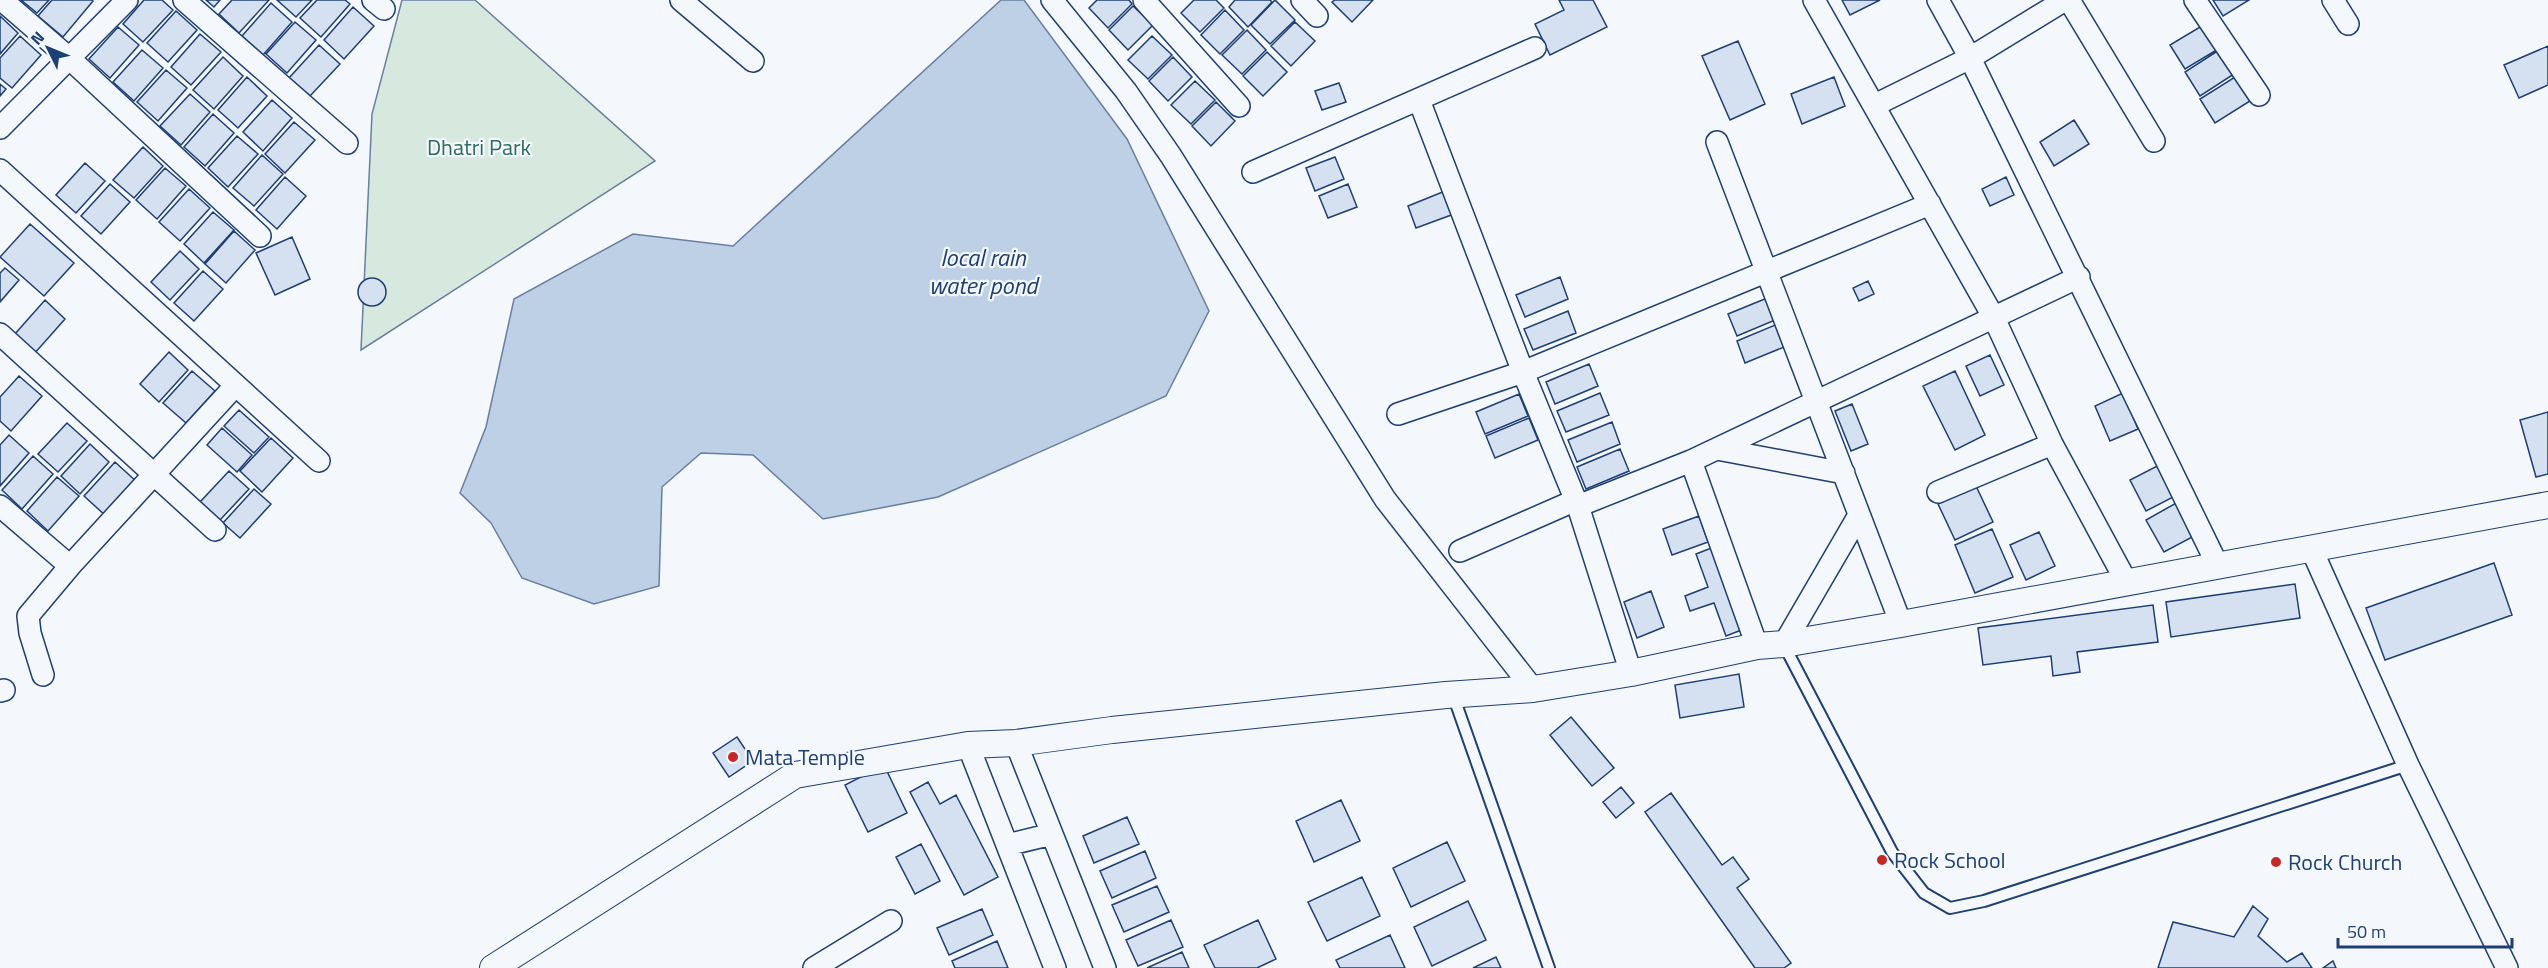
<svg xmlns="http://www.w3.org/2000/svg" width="2548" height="968" font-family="'Titillium Web',sans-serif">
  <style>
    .green { fill: #d7e8df; stroke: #687fa3; stroke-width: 1.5 }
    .water { fill: #bed0e5; stroke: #687fa3; stroke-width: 1.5 }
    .building { fill: #d5e0f0; stroke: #1d3f73; stroke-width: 1.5 }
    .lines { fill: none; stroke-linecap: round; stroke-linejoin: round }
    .service-casing { stroke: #1d3f73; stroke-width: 14 }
    .minor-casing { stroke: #1d3f73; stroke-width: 24 }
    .tertiary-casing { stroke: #1d3f73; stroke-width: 28 }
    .service { stroke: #f4f7fb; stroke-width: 10 }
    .minor { stroke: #f4f7fb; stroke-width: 21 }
    .tertiary { stroke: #f4f7fb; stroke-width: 26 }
    .poi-dot { fill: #c62828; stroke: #f4f7fb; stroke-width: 2 }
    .labels { text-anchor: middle; stroke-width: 4.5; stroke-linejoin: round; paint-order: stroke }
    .park-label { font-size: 22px; fill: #2c6c60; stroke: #f4f7fb }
    .poi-label { font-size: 22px; fill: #1d3f73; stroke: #f4f7fb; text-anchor: start }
    .water-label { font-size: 24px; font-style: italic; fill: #1d3f73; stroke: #f4f7fb }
  </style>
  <rect width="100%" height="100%" fill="#f4f7fb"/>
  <!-- green -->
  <path class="green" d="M402 0H475L655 161 361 350 372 114Z"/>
  <!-- water -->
  <path class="water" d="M1001 0H1024L1127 139 1209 311 1166 396 938 497 823 519 753 455 701 453 662 487 659 586 594 604 522 578 491 523 460 493 486 427 514 299 633 234 733 246Z"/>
  <!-- building -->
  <path class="building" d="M21 0H49L37 13Z
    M52 0H92L93 1 63 37 38 16Z
    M144 0H162L173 10 143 42 123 24Z
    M206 0H220L214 7Z
    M232 0H269L239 33 219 14Z
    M277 0H312L296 17Z
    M317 0H345L350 4 321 37 300 18Z
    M1097 0H1129L1132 4 1108 28 1089 8Z
    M1194 0H1216L1224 8 1200 32 1181 13Z
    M1235 0H1270L1272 2 1248 27 1229 7Z
    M1275 0 1295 20 1270 44 1251 25Z
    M1335 0H1373L1352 22 1332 2Z
    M1559 0H1593L1607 27 1550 55 1535 24 1564 10Z
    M1842 0H1880L1850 15Z
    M2213 0H2249L2223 16Z
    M271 3 292 22 263 55 242 36Z
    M1133 6 1153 25 1128 50 1109 30Z
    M353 7 374 26 344 59 324 40Z
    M1225 10 1244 30 1220 54 1201 35Z
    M176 11 197 30 168 62 147 43Z
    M0 16 18 33 0 54Z
    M295 22 316 40 287 73 266 54Z
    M1295 22 1315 41 1291 66 1271 46Z
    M2205 24 2220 48 2185 69 2170 45Z
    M118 27 139 45 110 78 89 59Z
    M1247 30 1266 50 1242 74 1222 55Z
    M200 34 221 52 191 85 171 67Z
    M20 36 41 55 12 88 0 78V58Z
    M1152 36 1172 55 1148 79 1128 60Z
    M1738 41 1765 104 1730 120 1702 56Z
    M319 45 340 64 310 96 289 78Z
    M2548 46V85L2519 98 2504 65Z
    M142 50 163 68 134 101 113 82Z
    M2219 50 2234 74 2200 96 2185 72Z
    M1267 52 1287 72 1263 96 1243 76Z
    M223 57 243 76 214 109 193 90Z
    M1173 57 1192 77 1168 101 1149 81Z
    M166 70 187 88 158 121 137 102Z
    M247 77 267 96 238 128 218 110Z
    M1834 77 1845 106 1802 124 1791 94Z
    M2235 77 2250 101 2215 123 2200 99Z
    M1195 81 1215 100 1191 124 1171 105Z
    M1339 83 1346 102 1322 110 1315 91Z
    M0 84 6 89 0 96Z
    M190 94 210 112 181 145 160 126Z
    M272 100 292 118 263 151 243 132Z
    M1216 102 1235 121 1211 146 1192 126Z
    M213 114 234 133 205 166 184 147Z
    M2074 120 2089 144 2054 166 2040 142Z
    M294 122 315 140 285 173 265 154Z
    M237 136 258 154 228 187 208 168Z
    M143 147 163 166 134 198 113 180Z
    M262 155 283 174 254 206 233 188Z
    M1335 157 1344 179 1315 191 1306 168Z
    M85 163 105 181 76 213 56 195Z
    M165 168 186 186 157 219 136 200Z
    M285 177 306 196 277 229 256 210Z
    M2006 177 2014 195 1990 206 1982 189Z
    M110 184 130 202 101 234 81 216Z
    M1348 184 1357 207 1328 218 1319 196Z
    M189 189 210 208 180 241 159 222Z
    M1445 191 1454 214 1416 228 1408 206Z
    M213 212 234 230 204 263 184 244Z
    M30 224 74 263 44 296 0 257Z
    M234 231 255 250 226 283 205 264Z
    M292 237 310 279 275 295 256 253Z
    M180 251 199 269 170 300 151 282Z
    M5 268 19 280 0 302V273Z
    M203 271 223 289 194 321 174 303Z
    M1560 277 1568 299 1525 317 1516 295Z
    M358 292a14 14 0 1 1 28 0a14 14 0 1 1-28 0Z
    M1868 281 1874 294 1859 301 1853 288Z
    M1772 296 1780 318 1737 336 1728 314Z
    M45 300 65 319 34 354 14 335Z
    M1568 311 1576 333 1533 350 1524 329Z
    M1780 323 1789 345 1745 363 1737 341Z
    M169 352 188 370 159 402 140 384Z
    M1990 355 2004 385 1980 396 1966 366Z
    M1589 364 1598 386 1555 404 1546 382Z
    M192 371 215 391 186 423 163 403Z
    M1955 371 1985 435 1955 450 1923 386Z
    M19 376 42 396 11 431 0 421V397Z
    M1600 393 1609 415 1566 432 1557 411Z
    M2123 393 2138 429 2110 441 2095 406Z
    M1519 394 1528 416 1485 434 1476 412Z
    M1852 404 1868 444 1851 451 1835 411Z
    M239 410 269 437 254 453 224 426Z
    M2548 412V474L2536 477 2520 420Z
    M1529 418 1538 440 1495 458 1486 436Z
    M1612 422 1620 444 1577 462 1568 440Z
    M67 423 87 441 58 472 38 454Z
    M222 428 252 455 237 472 207 445Z
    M9 435 29 453 0 486V445Z
    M271 438 293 458 262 492 240 471Z
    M90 444 109 462 80 494 61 476Z
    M1620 449 1629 471 1586 489 1577 467Z
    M33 456 53 474 22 509 2 490Z
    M115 462 138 483 107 517 84 496Z
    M2165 462 2181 493 2146 511 2130 480Z
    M229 471 249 489 220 520 200 502Z
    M57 477 79 496 48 531 27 511Z
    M1976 486 1993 522 1955 540 1938 504Z
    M254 489 271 504 240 538 223 523Z
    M2178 502 2196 535 2164 552 2146 520Z
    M1699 516 1708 542 1672 555 1663 529Z
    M1992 529 2013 577 1975 593 1955 545Z
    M2039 532 2055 566 2026 580 2010 545Z
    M1714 547 1744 629 1726 636 1714 603 1690 611 1685 596 1708 587 1696 554Z
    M2494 563 2512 615 2385 660 2366 608Z
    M2295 584 2300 618 2171 637 2166 602Z
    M1651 591 1664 627 1637 638 1624 602Z
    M2153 605 2158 642 2077 652 2080 672 2053 676 2051 656 1983 665 1978 628Z
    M1739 674 1744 707 1680 718 1675 685Z
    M1571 717 1614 768 1592 786 1550 735Z
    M737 737 753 761 729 777 713 753Z
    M884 765 907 813 868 832 845 785Z
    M928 782 940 804 956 795 998 877 964 895 910 792Z
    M1621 787 1634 803 1616 818 1603 802Z
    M1671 793 1722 865 1733 857 1749 879 1737 888 1791 963 1784 968H1755L1645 812Z
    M1341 800 1360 841 1314 862 1296 821Z
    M1127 817 1139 844 1094 863 1083 836Z
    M1447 842 1465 881 1411 907 1393 868Z
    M921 844 940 881 915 894 896 857Z
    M1145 851 1156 878 1112 898 1100 871Z
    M1362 877 1380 916 1327 941 1308 902Z
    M1157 886 1169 912 1124 932 1112 905Z
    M1468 901 1486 940 1432 966 1414 927Z
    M2253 906 2268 919 2258 936 2287 962 2302 953 2312 968H2158L2173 922 2234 937Z
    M982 909 993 935 949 955 937 928Z
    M1171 920 1183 947 1138 966 1126 940Z
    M1258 920 1276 959 1257 968H1215L1204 945Z
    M1390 935 1405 968H1340L1336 960Z
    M997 941 1008 968H955L952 961Z
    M1182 952 1189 968H1147Z
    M1496 957 1501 968H1473Z
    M2333 961 2336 968H2323Z"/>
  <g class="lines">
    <!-- service casing -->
    <g class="service-casing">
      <path id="service" d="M1784 645 1892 852 1924 893 1950 908 1984 901 2408 765
        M1453 695 1549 968"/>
    </g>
    <!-- minor casing -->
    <g class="minor-casing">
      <path id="minor" d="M2 0 69 58 260 236
        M184 0 347 143
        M373 0 384 9
        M681 0 753 61
        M1052 0 1126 91 1171 156 1385 499 1533 689
        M1144 0 1239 106
        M1302 0 1317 16
        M1814 0 1994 318 2052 444 2127 583
        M2065 0 1970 58 2217 564
        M2069 0 2154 141
        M2195 0 2259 95
        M2333 0 2348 24
        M1419 100 1523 372 1578 506 1631 673
        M1875 105 1970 58 1938 0
        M0 128 127 0
        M1717 142 1901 624
        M0 170 319 461
        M1253 172 1535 48
        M0 334 215 530
        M1398 414 1523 372 1930 204
        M1717 449 1844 473
        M1691 461 1757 646
        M1938 492 2052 444
        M0 506 70 566 235 386
        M1578 506 1691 461 2079 277
        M2311 548 2408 765 2507 968
        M1460 551 1576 500
        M1784 644 1859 515
        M43 675 30 633 28 616 70 566
        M0 691 4 690
        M1016 743 1105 968
        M968 745 1055 968
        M1007 845 1052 834
        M814 968 891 921"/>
    </g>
    <!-- tertiary casing -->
    <g class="tertiary-casing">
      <path id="tertiary" d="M493 968 795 775 968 745 1016 743 1112 730 1446 695 1533 689 1631 673 1757 646 1784 644 1901 624 2548 505"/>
    </g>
    <!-- service -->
    <use href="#service" class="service"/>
    <!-- minor -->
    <use href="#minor" class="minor"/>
    <!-- tertiary -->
    <use href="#tertiary" class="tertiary"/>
  </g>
  <!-- markers -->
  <g class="poi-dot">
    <circle cx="733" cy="757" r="6"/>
    <circle cx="1882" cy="860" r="6"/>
    <circle cx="2276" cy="862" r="6"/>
  </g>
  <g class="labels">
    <!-- park labels -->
    <g class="park-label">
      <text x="479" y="155">Dhatri Park</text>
    </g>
    <!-- poi labels -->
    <g class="poi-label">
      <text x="745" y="765">Mata Temple</text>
      <text x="1894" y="868">Rock School</text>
      <text x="2288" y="870">Rock Church</text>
    </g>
    <!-- water labels -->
    <g class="water-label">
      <text x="983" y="266">local rain<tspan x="983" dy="28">water pond</tspan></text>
    </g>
  </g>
  <!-- north arrow -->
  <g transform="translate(48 48) rotate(313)" stroke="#f4f7fb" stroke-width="4.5" paint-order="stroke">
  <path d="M0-4.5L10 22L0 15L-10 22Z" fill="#1d3f73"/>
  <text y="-9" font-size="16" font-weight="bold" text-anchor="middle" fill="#1d3f73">N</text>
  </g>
  <!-- scale -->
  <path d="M2338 938v9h174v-9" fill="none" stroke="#1d3f73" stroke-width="3"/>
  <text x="2347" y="938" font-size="18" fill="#1d3f73" stroke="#f4f7fb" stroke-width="4.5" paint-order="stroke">50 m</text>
</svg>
